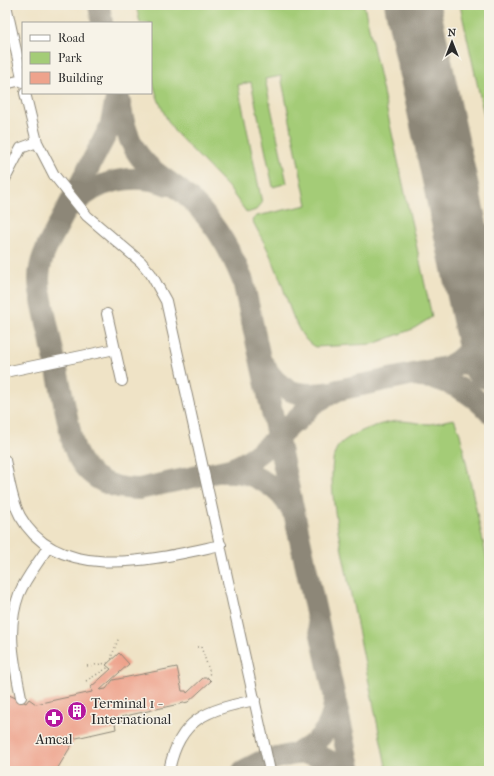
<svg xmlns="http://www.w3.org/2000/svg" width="494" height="776" font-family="'IM FELL French Canon',serif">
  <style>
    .green { fill: #a4cc77; stroke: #687c51 }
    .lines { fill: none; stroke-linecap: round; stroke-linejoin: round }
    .taxiway { stroke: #8d8778; stroke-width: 22 }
    .runway { stroke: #8d8778; stroke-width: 55 }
    .building { fill: #eea38c }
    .minor-casing { stroke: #8d8778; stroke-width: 12 }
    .path { stroke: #8d8778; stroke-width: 1.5; stroke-dasharray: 1 3; stroke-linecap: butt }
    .minor { stroke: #fff; stroke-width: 10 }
    .labels { text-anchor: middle; stroke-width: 3; stroke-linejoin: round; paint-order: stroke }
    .poi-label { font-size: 14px; fill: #2b2b2b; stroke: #f7f3e8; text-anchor: start }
  </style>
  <rect width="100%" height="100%" fill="#f7f3e8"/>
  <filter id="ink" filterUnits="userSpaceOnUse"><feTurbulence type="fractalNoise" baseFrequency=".025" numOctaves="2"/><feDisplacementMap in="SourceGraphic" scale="8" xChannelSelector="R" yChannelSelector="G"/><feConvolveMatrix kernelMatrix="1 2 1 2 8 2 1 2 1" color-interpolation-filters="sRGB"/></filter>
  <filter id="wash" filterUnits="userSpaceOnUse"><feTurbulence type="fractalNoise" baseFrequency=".012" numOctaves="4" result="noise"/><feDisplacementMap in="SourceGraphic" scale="16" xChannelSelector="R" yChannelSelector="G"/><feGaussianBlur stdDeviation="0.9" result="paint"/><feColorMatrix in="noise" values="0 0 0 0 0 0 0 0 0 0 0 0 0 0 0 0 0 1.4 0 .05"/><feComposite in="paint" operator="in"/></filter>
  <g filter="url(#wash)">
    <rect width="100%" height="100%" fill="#efe3c6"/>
    <!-- green -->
    <path class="green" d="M136 5H364L432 317 413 329 373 344 315 347C295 337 287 296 279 276 272 257 262 238 252 220L257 216 307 205 281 76 265 79 287 183 273 187 251 82 238 85 262 203 256 210 247 213 228 187 174 131C163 114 153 90 151 70 149 55 151 38 151 23H140Z
      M460 5H489V138Z
      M454 419 460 434 489 569V771H387L340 541C336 520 326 466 337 448 344 436 377 424 391 422 404 419 417 424 430 424 438 423 447 420 454 419Z"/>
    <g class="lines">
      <!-- taxiway -->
      <path class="taxiway" d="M99 5 102 23
        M118 93C122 114 125 135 138 154 149 170 166 179 181 191 211 216 229 246 243 281L351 771
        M116 99 110 127 49 243C41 259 37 273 40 291L72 440C80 474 105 489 139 489L230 469C257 461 284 430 305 411
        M73 205C97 180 135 172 168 185
        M264 365C280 394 300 397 331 392
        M449 366C479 350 480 328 474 298
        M420 377C446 378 472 392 489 412
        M296 422 314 403 338 390 489 358
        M224 472C251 470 280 486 292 511
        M334 702C333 729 315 748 290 755 311 751 328 757 343 771
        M243 771 260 762 290 755"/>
      <!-- runway -->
      <path class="runway" d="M412 5 489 362"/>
    </g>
    <g id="blocks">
      <!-- building -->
      <path class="building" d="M119 653 129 664 100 690 106 689 113 680 177 667 182 691H186L187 693 203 678H208L211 681 188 702 121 717 122 721 115 723 116 729 72 739 74 741 56 771H5V666L11 668 7 694 26 703 29 699 36 704 92 692 91 687 111 669 106 665Z"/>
    </g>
  </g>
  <g filter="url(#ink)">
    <use href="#blocks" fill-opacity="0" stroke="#8d8778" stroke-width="1"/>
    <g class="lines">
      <!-- minor casing -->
      <g class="minor-casing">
        <path id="minor" d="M6 5 23 82
          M5 84 22 80
          M25 93 37 142 54 175 87 216 141 262 151 274 166 301 270 771
          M5 179 21 148 37 142
          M107 314 122 381
          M5 372 115 349
          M5 460C9 478 11 499 20 516 59 586 159 558 221 545
          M21 697C14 662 6 629 19 594 26 577 39 562 48 547
          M169 771C179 718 207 710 255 700"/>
      </g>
      <!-- path -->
      <path class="path" d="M197 647H201L210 673 207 678
        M112 659 111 658 119 637
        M87 666 108 663
        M86 681 109 667"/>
      <!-- minor -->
      <use href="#minor" class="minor"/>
    </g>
  </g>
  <!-- icons -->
  <defs>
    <g id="building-disc" transform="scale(1)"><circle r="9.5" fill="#b5179e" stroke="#f7f3e8"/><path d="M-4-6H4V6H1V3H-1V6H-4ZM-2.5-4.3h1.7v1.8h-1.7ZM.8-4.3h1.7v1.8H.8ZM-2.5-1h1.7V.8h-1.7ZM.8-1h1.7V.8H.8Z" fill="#fff"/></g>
    <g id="pharmacy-disc" transform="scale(1)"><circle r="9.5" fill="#b5179e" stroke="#f7f3e8"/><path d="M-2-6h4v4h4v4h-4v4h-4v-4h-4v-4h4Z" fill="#fff"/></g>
  </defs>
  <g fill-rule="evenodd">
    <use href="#building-disc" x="77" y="711"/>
    <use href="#pharmacy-disc" x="54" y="718"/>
  </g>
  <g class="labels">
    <!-- poi labels -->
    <g class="poi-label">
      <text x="91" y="708">Terminal 1 -<tspan x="91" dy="16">International</tspan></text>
      <text x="54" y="744" text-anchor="middle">Amcal</text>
    </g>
  </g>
  <!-- margin -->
  <rect width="494" height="776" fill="none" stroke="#f7f3e8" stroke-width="20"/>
  <!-- legend -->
  <rect x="22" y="22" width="130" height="72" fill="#f7f3e8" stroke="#a5a39c"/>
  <rect x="30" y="35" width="20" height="6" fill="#ffffff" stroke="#a5a39c"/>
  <text x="58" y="42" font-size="12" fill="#2b2b2b">Road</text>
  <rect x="30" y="52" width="20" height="12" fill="#a4cc77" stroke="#a5a39c"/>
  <text x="58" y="62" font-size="12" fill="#2b2b2b">Park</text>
  <rect x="30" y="72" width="20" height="12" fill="#eea38c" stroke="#a5a39c"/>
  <text x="58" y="82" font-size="12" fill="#2b2b2b">Building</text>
  <!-- north arrow -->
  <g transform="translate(452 42)" stroke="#f7f3e8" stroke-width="3" paint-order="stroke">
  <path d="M0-3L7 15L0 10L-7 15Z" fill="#2b2b2b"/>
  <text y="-6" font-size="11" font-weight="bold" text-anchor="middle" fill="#2b2b2b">N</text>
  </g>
</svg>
